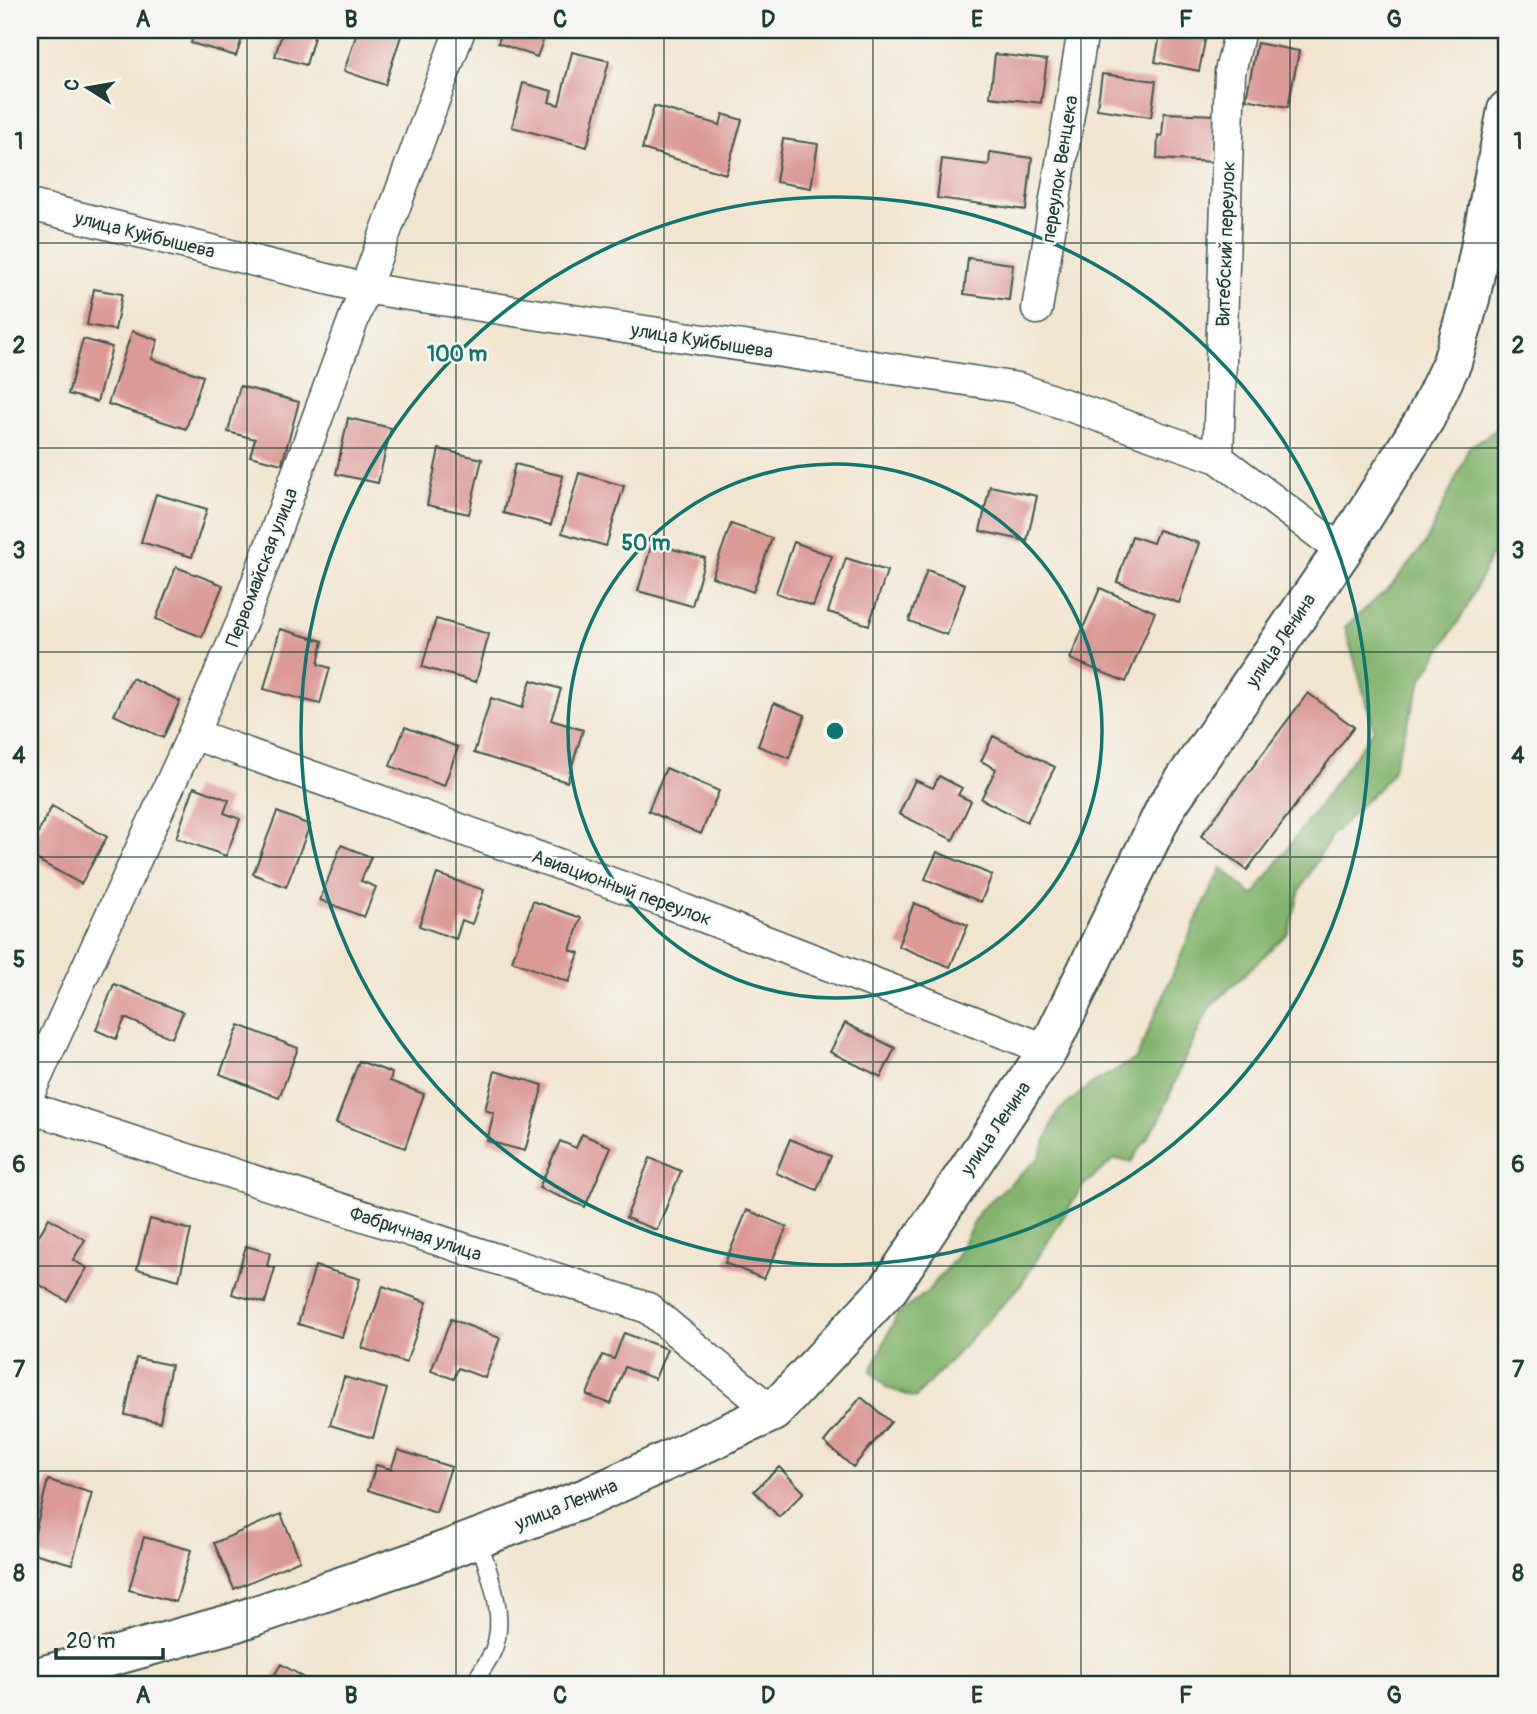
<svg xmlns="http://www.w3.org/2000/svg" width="1537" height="1714" font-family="Pangolin,sans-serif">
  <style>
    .forest { fill: #84b46e; stroke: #527851; stroke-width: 2 }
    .building { fill: #db9a94 }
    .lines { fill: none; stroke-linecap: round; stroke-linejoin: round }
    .service-casing { stroke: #3f564b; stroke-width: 19 }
    .minor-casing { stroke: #3f564b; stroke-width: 33 }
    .tertiary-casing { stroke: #3f564b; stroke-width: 42 }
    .service { stroke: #fff; stroke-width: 16 }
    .minor { stroke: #fff; stroke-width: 30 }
    .tertiary { stroke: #fff; stroke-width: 38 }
    .grid { fill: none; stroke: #1f3d34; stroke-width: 2; stroke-opacity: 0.55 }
    .ring { fill: none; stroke: #0f766e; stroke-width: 3.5 }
    .labels { text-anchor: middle; stroke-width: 5; stroke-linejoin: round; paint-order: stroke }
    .street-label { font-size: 19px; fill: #1f3d34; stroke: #f6f6f2 }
    .centre { fill: #0f766e; stroke: #f6f6f2; stroke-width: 3.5 }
    .ring-label { font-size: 21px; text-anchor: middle; font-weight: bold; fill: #0f766e; stroke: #f6f6f2; stroke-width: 5; stroke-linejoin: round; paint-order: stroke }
    .neatline { fill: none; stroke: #1f3d34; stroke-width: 2.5 }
    .grid-label { font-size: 23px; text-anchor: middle; font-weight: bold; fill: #1f3d34 }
  </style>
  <rect width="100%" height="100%" fill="#f6f6f2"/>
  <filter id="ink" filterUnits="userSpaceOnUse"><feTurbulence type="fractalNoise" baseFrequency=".0143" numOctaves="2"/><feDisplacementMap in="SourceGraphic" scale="14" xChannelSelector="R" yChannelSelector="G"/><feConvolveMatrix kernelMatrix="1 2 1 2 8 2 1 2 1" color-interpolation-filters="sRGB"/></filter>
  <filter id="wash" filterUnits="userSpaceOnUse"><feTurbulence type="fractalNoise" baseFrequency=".00686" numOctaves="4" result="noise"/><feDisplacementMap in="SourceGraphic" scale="28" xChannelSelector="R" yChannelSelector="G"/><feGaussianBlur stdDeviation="1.57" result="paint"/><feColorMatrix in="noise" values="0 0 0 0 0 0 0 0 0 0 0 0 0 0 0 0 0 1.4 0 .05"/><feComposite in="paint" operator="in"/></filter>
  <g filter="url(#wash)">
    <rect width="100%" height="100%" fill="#f2e5cf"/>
    <!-- forest -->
    <path class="forest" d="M1497 429 1507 431V522L1466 609 1422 679 1391 775 1332 835 1300 890 1288 933 1210 1007 1184 1060 1159 1121 1131 1162 1114 1159 1082 1187 1021 1285 915 1398 887 1388 871 1371 897 1315 927 1292 955 1259 980 1210 1039 1158 1057 1112 1094 1082 1136 1059 1198 916 1222 868 1253 896 1374 729 1345 627 1391 586 1425 544 1464 461 1468 448Z"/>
    <g id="blocks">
      <!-- building -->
      <path class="building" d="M195 30H245L236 56 191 43Z
        M283 30H316L306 65 275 56Z
        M358 30H403L385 85 344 71Z
        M503 30H547L537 57 498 43Z
        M1161 30H1207L1199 71 1155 62Z
        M1257 43 1299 51 1288 107 1246 99Z
        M572 52 609 61 587 147 512 127 523 83 552 91 549 102 559 105Z
        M995 54 1047 60 1041 103 990 97Z
        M1102 74 1156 81 1151 117 1097 109Z
        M654 106 720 125 723 114 742 120 726 174 642 149Z
        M1164 113 1217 115 1215 162 1157 159 1158 135 1162 136Z
        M783 139 818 144 811 188 776 182Z
        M990 152 1032 158 1026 210 937 198 942 159 989 165Z
        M968 258 1013 264 1009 300 964 294Z
        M94 289 122 294 115 330 87 325Z
        M132 331 158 340 152 359 203 376 186 429 108 404Z
        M83 339 112 347 97 402 68 394Z
        M240 386 299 402 282 464 250 456 255 439 228 432Z
        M348 418 391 428 378 483 336 474Z
        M439 449 482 459 469 514 427 505Z
        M515 464 563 476 551 525 503 513Z
        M579 473 624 486 606 546 562 533Z
        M990 486 1037 496 1027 541 980 531Z
        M156 494 207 509 192 557 141 542Z
        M731 524 772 538 753 592 712 577Z
        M1158 530 1199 543 1179 603 1117 582 1132 536 1153 543Z
        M794 542 832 556 813 606 776 593Z
        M652 543 705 558 692 606 638 591Z
        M846 558 887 571 869 625 828 612Z
        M176 567 223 585 202 637 156 619Z
        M927 570 965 584 947 635 909 621Z
        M1100 588 1155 612 1126 682 1070 659Z
        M436 619 489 634 476 682 422 667Z
        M280 629 323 641 318 664 330 668 320 704 264 689Z
        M132 678 180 701 163 738 114 715Z
        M531 680 561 689 551 720 583 730 567 782 474 753 491 698 522 708Z
        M1308 693 1354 727 1247 870 1201 836Z
        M774 703 805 715 789 758 758 746Z
        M405 727 458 747 444 786 390 766Z
        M993 736 1055 767 1027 822 981 799 996 769 981 761Z
        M666 768 719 791 701 834 648 811Z
        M939 776 962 788 958 795 971 801 953 840 899 814 915 780 933 788Z
        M194 787 229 800 224 813 240 819 226 856 176 838Z
        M52 806 107 837 81 884 30 856V848Z
        M277 812 310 825 286 887 253 874Z
        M341 845 371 857 361 881 376 887 364 917 320 900Z
        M937 852 992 875 981 902 925 879Z
        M437 874 484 890 472 924 462 920 456 939 419 926Z
        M533 901 581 918 570 950 579 953 569 982 512 961Z
        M914 903 968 925 950 967 898 946Z
        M114 984 183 1012 172 1038 125 1018 116 1039 96 1030Z
        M845 1023 895 1048 881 1077 830 1052Z
        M239 1025 298 1048 279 1098 220 1074Z
        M359 1061 392 1073 390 1081 424 1094 405 1148 336 1123Z
        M495 1071 543 1085 525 1151 487 1141 494 1113 485 1110Z
        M582 1134 611 1147 585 1207 539 1188 560 1141 576 1148Z
        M790 1139 831 1156 817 1190 776 1173Z
        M650 1158 681 1171 657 1230 626 1218Z
        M747 1210 787 1227 764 1279 725 1263Z
        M49 1218 85 1240 73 1260 87 1268 67 1301 30 1279V1251Z
        M150 1219 191 1230 179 1280 137 1269Z
        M246 1246 270 1253 267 1266 275 1268 265 1303 232 1294Z
        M315 1266 360 1279 342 1337 298 1324Z
        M383 1286 427 1302 406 1363 362 1348Z
        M451 1319 500 1338 485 1378 458 1368 454 1379 431 1371Z
        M624 1333 667 1349 655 1379 625 1367 611 1404 587 1395 602 1355 614 1359Z
        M136 1358 171 1365 160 1422 125 1415Z
        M344 1377 387 1389 373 1438 330 1425Z
        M861 1397 891 1422 853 1467 824 1442Z
        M398 1450 451 1467 436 1513 368 1490 376 1465 391 1469Z
        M779 1467 804 1492 779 1517 754 1491Z
        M48 1480 92 1493 72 1564 30 1552Z
        M281 1514 300 1560 234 1589 214 1543Z
        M144 1537 191 1550 176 1602 129 1590Z
        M281 1664 315 1684H269Z"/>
    </g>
  </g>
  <g filter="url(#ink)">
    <use href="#blocks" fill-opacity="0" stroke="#3f564b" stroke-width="2"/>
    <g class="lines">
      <!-- service casing -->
      <g class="service-casing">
        <path id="service" d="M473 1684C480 1673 488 1662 493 1651 508 1616 488 1572 478 1538"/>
      </g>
      <!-- minor casing -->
      <g class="minor-casing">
        <path id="minor" d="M30 205 363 288 1018 388 1218 458 1342 551
          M1037 309 1083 30
          M1218 458 1230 72 1240 30
          M193 734 662 901 1048 1050
          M30 1092 193 734 244 617 460 30
          M30 1108 648 1308 773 1412"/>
      </g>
      <!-- tertiary casing -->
      <g class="tertiary-casing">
        <path id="tertiary" d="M30 1679 233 1623 422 1559 586 1498 773 1412 889 1288 1048 1050 1166 807 1342 551 1425 419 1452 362 1470 299 1507 110"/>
      </g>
      <!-- service -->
      <use href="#service" class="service"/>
      <!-- minor -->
      <use href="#minor" class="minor"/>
      <!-- tertiary -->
      <use href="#tertiary" class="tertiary"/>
    </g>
  </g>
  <!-- grid -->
  <path class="grid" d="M247 30V1684M456 30V1684M664 30V1684M873 30V1684M1081 30V1684M1290 30V1684M30 243H1507M30 448H1507M30 652H1507M30 857H1507M30 1062H1507M30 1266H1507M30 1471H1507"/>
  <!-- distance rings -->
  <g class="ring">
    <circle cx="835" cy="731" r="267"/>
    <circle cx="835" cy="731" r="534"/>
  </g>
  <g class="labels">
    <!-- street labels -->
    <g class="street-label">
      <text transform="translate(1059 169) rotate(-81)" y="7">переулок Венцека</text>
      <text transform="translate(145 234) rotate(14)" y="7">улица Куйбышева</text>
      <text transform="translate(1225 244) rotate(-88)" y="7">Витебский переулок</text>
      <text transform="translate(702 340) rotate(9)" y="7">улица Куйбышева</text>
      <text transform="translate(261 567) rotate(-69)" y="7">Первомайская улица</text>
      <text transform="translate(1280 640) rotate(-56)" y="7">улица Ленина</text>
      <text transform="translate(622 887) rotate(20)" y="7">Авиационный переулок</text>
      <text transform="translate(995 1128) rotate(-56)" y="7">улица Ленина</text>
      <text transform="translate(416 1233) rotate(18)" y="7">Фабричная улица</text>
      <text transform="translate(566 1504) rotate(-22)" y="7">улица Ленина</text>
    </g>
  </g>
  <circle cx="835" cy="731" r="10" class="centre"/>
  <g class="ring-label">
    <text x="457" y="361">100 m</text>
    <text x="646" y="550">50 m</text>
  </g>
  <!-- margin -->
  <rect width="1537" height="1714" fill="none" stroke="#f6f6f2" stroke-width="77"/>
  <!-- north arrow -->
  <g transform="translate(88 88) rotate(281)" stroke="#f6f6f2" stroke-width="5" paint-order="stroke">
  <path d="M0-5L12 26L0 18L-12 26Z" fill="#1f3d34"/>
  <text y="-10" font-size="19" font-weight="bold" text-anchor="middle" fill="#1f3d34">С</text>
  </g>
  <!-- scale -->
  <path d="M56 1648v10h107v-10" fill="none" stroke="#1f3d34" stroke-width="3.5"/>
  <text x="66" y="1648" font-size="21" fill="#1f3d34" stroke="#f6f6f2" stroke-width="5" paint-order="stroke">20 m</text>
  <rect x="38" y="38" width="1460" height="1638" class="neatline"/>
  <g class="grid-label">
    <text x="143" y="27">A</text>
    <text x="351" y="27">B</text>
    <text x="560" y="27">C</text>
    <text x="768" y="27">D</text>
    <text x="977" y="27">E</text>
    <text x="1186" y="27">F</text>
    <text x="1394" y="27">G</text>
    <text x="19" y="149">1</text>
    <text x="1518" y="149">1</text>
    <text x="19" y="353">2</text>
    <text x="1518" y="353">2</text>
    <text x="19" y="558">3</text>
    <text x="1518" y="558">3</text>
    <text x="19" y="763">4</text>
    <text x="1518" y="763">4</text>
    <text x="19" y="967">5</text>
    <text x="1518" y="967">5</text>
    <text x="19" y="1172">6</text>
    <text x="1518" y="1172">6</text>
    <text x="19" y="1377">7</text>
    <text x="1518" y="1377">7</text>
    <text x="19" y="1581">8</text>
    <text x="1518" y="1581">8</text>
    <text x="143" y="1703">A</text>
    <text x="351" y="1703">B</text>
    <text x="560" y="1703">C</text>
    <text x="768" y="1703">D</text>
    <text x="977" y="1703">E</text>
    <text x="1186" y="1703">F</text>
    <text x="1394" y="1703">G</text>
  </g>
</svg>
